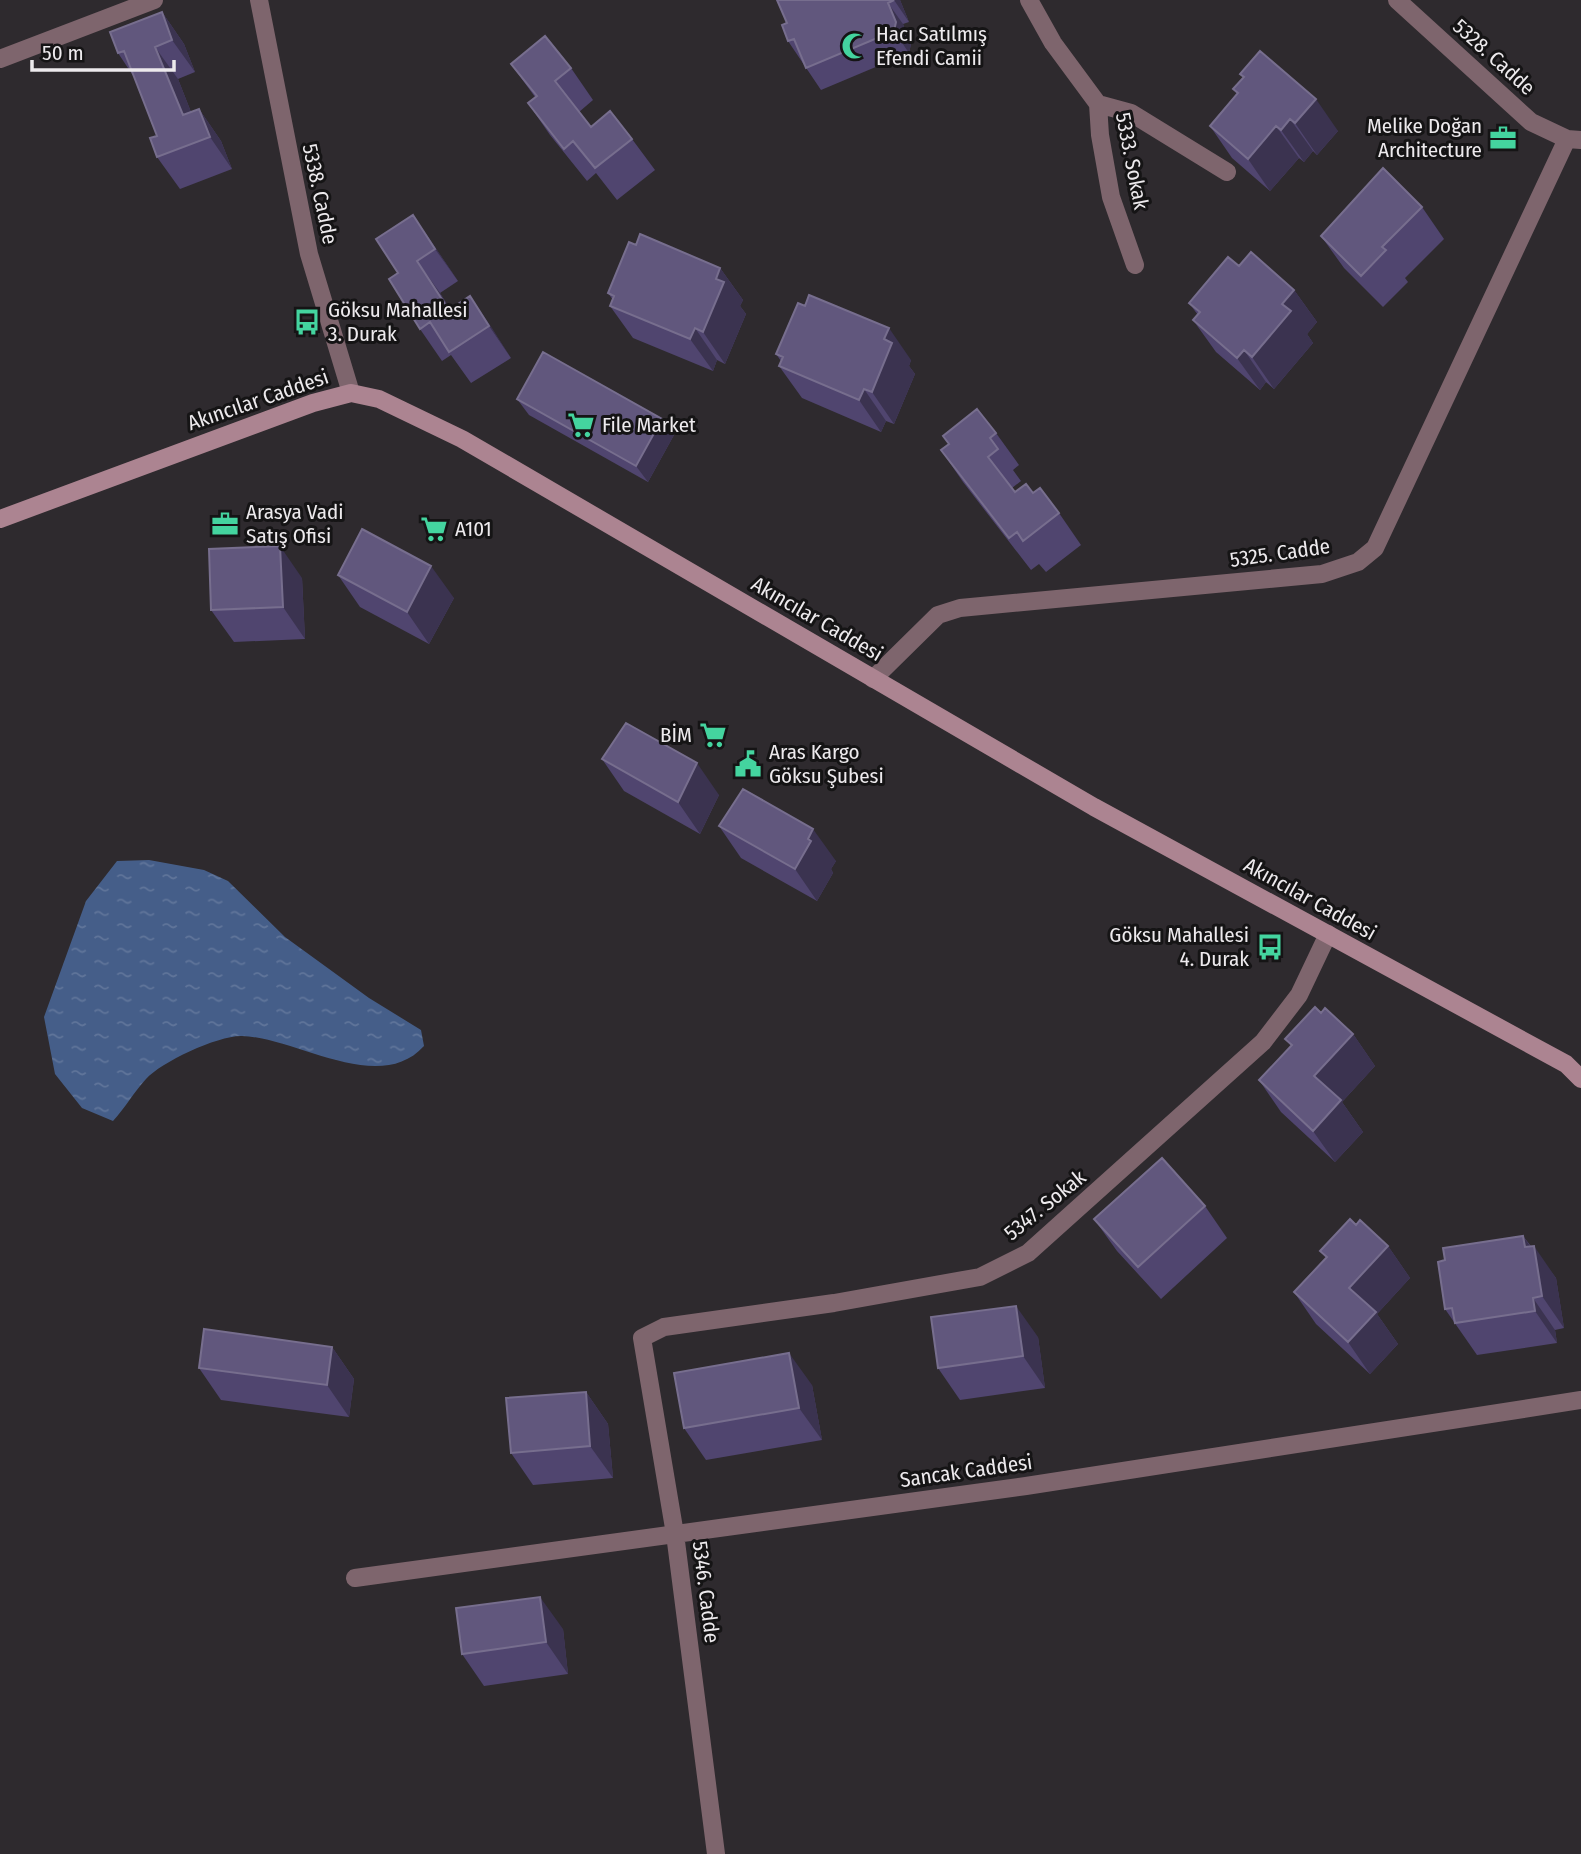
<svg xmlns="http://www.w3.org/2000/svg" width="1581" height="1854" font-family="'Fira Sans Condensed',sans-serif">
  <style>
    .water { fill: url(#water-ripples) }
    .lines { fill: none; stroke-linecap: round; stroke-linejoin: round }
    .street { stroke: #7e656d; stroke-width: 18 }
    .secondary { stroke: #ac8491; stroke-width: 18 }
    .wall { fill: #50456f }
    .shaded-wall { fill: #3b3350 }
    .building { fill: #61577d; stroke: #776e8e; stroke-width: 2 }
    .labels { text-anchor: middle; stroke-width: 6; stroke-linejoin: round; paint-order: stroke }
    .poi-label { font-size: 21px; fill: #edeaed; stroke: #151415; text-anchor: start }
    .street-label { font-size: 21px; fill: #edeaed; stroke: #151415 }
  </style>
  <defs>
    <pattern id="water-ripples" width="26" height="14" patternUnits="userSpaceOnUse" patternTransform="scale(1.75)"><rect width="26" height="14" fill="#455e89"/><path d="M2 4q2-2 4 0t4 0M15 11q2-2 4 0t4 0" fill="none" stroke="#60759a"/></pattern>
  </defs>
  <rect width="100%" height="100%" fill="#2e2a2e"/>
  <!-- water -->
  <path class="water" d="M149 860 204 870 228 881 285 937 369 998 421 1030 424 1046C379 1096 295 1037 242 1036 219 1035 161 1062 146 1079 134 1092 125 1108 113 1121L82 1108 55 1074 44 1017 86 901 117 861Z"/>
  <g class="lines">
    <!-- street -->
    <path class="street" d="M259 0 309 254 351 393
      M1029 0 1053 43 1098 104 1100 135 1111 197 1135 265
      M1397 0 1531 122 1567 139 1581 140
      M0 59 154 0
      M1098 104 1131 113 1227 172
      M873 679 938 615 960 608 1322 574 1358 562 1375 548 1567 139
      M355 1578 1026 1486 1581 1400
      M716 1854 675 1534 642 1338 664 1327 834 1303 980 1277 1028 1253 1263 1042 1299 995 1328 934"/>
    <!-- secondary -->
    <path class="secondary" d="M0 519 313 403 351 393 379 399 462 439 1094 807 1566 1064 1581 1079"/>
  </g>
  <!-- wall -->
  <path class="wall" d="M777 0H900L909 22 903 24 911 44 909 53 821 90 788 41 787 23Z
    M162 12 184 44 195 72 178 79 191 112 199 109 221 141 232 169 180 189 157 157V136L134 77 118 53Z
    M511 64 571 68 593 100 579 112 591 127 632 139 655 170 617 200 596 173 587 181 550 135 528 103 535 97Z
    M1240 74 1338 131 1317 155 1313 151 1304 162 1299 158 1270 191 1232 158 1210 126 1237 94 1233 89 1243 78Z
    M1422 207 1444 239 1405 278 1408 282 1383 307 1344 268 1321 236Z
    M413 215 458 281 440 293 450 309 470 296 511 358 471 383 451 355 442 361 420 329 398 273Z
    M636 245 720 268 743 300 740 306 746 314 725 364 717 360 713 371 633 338 610 306 613 300 608 293Z
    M1239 266 1294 290 1317 322 1307 334 1313 343 1274 389 1266 382 1260 390 1216 352 1193 320 1198 315 1189 303Z
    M776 354 911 360 909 366 915 374 894 424 886 421 881 432 802 398 779 366 781 361Z
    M517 399 662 419 674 435 648 482 529 415Z
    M996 433 1019 465 1013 470 1021 481 1012 488 1015 492 1033 493 1059 513 1081 545 1046 572 1039 564 1031 570 963 482 941 450Z
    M338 575 454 598 429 644 360 607Z
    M302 578 305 639 234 642 211 610Z
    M602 759 719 795 700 834 624 791Z
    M719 826 836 861 831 869 833 873 817 901 741 858Z
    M1321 1013 1353 1034 1375 1066 1342 1102 1363 1132 1335 1162 1281 1112 1259 1080 1291 1046 1285 1039Z
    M1205 1206 1227 1238 1161 1299 1117 1251 1094 1219Z
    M1356 1225 1388 1246 1410 1278 1377 1314 1398 1344 1370 1374 1316 1324 1294 1292 1326 1258 1320 1251Z
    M1523 1236 1556 1278 1564 1328 1555 1330 1557 1343 1477 1355 1445 1309V1260Z
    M1038 1337 1045 1388 960 1400 938 1368Z
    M332 1347 354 1379 349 1417 221 1400 199 1368Z
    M812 1385 822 1440 706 1460 684 1428Z
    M586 1392 608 1424 613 1478 533 1485 511 1453Z
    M563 1629 568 1674 484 1686 462 1654Z"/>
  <!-- shaded-wall -->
  <path class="shaded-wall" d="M894 0H900L909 22Z
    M888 3 903 24 911 44 909 53 894 31Z
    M162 12 184 44 195 72 172 40Z
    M155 47 178 79 202 140 183 115Z
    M1316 99 1338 131 1317 155 1295 123Z
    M199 109 221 141 232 169 210 137Z
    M1290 119 1313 151 1304 162 1281 130Z
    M1276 126 1299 158 1270 191 1248 159Z
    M413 215 435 247 458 281 435 249Z
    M417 261 440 293 471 342 449 310Z
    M720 268 743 300 740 306 746 314 725 364 703 332 716 279Z
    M1294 290 1317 322 1307 334 1313 343 1274 389 1252 357 1282 304Z
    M470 296 492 328 511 358 489 326Z
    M695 328 717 360 713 371 690 339Z
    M889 328 911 360 909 366 915 374 894 424 872 392 884 339Z
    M1244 350 1266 382 1260 390 1237 358Z
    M864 389 886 421 881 432 859 400Z
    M662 419 674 435 648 482 636 466Z
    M280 546 302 578 305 639 283 607Z
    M431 566 454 598 429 644 407 612Z
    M697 763 719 795 700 834 678 802Z
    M813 829 836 861 831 869 833 873 817 901 795 869 808 839Z
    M1353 1034 1375 1066 1342 1102 1363 1132 1335 1162 1313 1131 1314 1076Z
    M1523 1236 1535 1253 1534 1246 1556 1278 1564 1328 1542 1296 1525 1247Z
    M1388 1246 1410 1278 1377 1314 1398 1344 1370 1374 1348 1342 1349 1288Z
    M1533 1298 1555 1330 1557 1343 1535 1311Z
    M1016 1306 1038 1337 1045 1388 1023 1356Z
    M332 1347 354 1379 349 1417 327 1385Z
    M789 1353 812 1385 822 1440 799 1408Z
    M586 1392 608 1424 613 1478 590 1446Z
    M540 1597 563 1629 568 1674 546 1642Z"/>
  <!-- building -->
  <path class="building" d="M777 0H894L888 3 896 22 894 31 806 68 794 39 788 41 782 25 787 23Z
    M162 12 172 40 155 47 183 115 199 109 210 137 157 157 150 138 157 136 124 51 118 53 110 32Z
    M545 36 571 68 555 81 591 127 610 111 632 139 595 168 573 141 564 149 528 103 537 96 511 64Z
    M1260 51 1316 99 1295 123 1290 119 1281 130 1276 126 1248 159 1210 126 1238 93 1233 89 1244 77 1240 74Z
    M1383 168 1422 207 1382 247 1386 250 1361 276 1321 236Z
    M413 215 435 249 417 261 449 310 470 296 489 326 449 352 430 322 420 329 389 279 398 273 376 239Z
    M640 234 720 268 716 279 724 282 703 332 695 328 690 339 610 306 614 296 608 293 629 242 636 245Z
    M1251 252 1294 290 1282 304 1291 311 1252 357 1244 350 1237 358 1193 320 1200 312 1189 303 1228 257 1239 266Z
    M809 295 889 328 884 339 892 343 872 392 864 389 859 400 779 366 783 357 776 354 798 303 805 306Z
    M543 352 662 419 636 466 517 399Z
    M977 409 996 433 990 438 998 449 988 457 1015 492 1026 484 1033 493 1040 488 1059 513 1023 541 1017 532 1009 538 941 450 949 444 943 436Z
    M362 529 431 566 407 612 338 575Z
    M280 546 283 607 211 610 209 549Z
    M626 723 697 763 678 802 602 759Z
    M743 789 813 829 808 839 811 841 795 869 719 826Z
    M1315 1007 1321 1013 1325 1008 1353 1034 1314 1076 1341 1100 1313 1131 1259 1080 1292 1045 1285 1039Z
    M1162 1158 1205 1206 1138 1267 1094 1219Z
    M1350 1219 1356 1225 1360 1220 1388 1246 1349 1288 1376 1312 1348 1342 1294 1292 1327 1257 1320 1251Z
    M1523 1236 1525 1247 1534 1246 1542 1296 1533 1298 1535 1311 1455 1323 1452 1308 1445 1309 1438 1262 1445 1260 1443 1248Z
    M1016 1306 1023 1356 938 1368 931 1317Z
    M204 1329 332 1347 327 1385 199 1368Z
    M789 1353 799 1408 684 1428 674 1373Z
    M586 1392 590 1446 511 1453 506 1398Z
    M540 1597 546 1642 462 1654 456 1608Z"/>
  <!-- icons -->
  <defs>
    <g id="mosque-bare" transform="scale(2.1)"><path d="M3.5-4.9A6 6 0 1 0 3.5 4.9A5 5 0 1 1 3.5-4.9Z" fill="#44d49f" stroke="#151415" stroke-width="2.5" paint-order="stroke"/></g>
    <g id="office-bare" transform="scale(2.1)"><path d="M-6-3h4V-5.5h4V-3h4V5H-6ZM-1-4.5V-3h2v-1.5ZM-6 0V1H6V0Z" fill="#44d49f" stroke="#151415" stroke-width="2.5" paint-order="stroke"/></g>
    <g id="bus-bare" transform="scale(2.1)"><path d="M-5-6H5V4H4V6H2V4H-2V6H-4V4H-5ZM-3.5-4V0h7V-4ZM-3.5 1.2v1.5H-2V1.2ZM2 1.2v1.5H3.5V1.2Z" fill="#44d49f" stroke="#151415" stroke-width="2.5" paint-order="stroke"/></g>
    <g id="supermarket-bare" transform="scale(2.1)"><path d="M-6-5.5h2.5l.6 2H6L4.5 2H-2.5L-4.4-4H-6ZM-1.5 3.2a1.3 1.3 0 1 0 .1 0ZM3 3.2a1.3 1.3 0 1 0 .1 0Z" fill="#44d49f" stroke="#151415" stroke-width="2.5" paint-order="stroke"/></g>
    <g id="civic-bare" transform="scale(2.1)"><path d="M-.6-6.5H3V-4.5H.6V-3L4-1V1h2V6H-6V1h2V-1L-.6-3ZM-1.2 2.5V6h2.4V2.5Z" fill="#44d49f" stroke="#151415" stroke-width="2.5" paint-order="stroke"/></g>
  </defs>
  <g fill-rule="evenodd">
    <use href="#mosque-bare" x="855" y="46"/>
    <use href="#office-bare" x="1503" y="138"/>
    <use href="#bus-bare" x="307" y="322"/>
    <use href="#supermarket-bare" x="581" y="425"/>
    <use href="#office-bare" x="225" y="524"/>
    <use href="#supermarket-bare" x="434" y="529"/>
    <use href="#supermarket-bare" x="713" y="735"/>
    <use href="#civic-bare" x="748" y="764"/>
    <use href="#bus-bare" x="1270" y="947"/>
  </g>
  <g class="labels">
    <!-- poi labels -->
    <g class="poi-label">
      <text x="876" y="41">Hacı Satılmış<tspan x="876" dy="24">Efendi Camii</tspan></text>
      <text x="1482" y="133" text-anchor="end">Melike Doğan<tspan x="1482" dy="24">Architecture</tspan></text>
      <text x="328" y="317">Göksu Mahallesi<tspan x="328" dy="24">3. Durak</tspan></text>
      <text x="602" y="432">File Market</text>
      <text x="246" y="519">Arasya Vadi<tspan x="246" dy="24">Satış Ofisi</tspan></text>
      <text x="455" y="536">A101</text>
      <text x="692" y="742" text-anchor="end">BİM</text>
      <text x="769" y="759">Aras Kargo<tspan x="769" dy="24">Göksu Şubesi</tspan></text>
      <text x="1249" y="942" text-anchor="end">Göksu Mahallesi<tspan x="1249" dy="24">4. Durak</tspan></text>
    </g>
    <!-- street labels -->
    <g class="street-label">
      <text transform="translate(1494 57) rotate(42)" y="7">5328. Cadde</text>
      <text transform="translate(1132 161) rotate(79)" y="7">5333. Sokak</text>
      <text transform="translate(320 194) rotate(78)" y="7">5338. Cadde</text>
      <text transform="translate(258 400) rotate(-19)" y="7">Akıncılar Caddesi</text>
      <text transform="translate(1280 553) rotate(-8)" y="7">5325. Cadde</text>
      <text transform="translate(817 619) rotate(30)" y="7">Akıncılar Caddesi</text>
      <text transform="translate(1310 899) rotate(29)" y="7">Akıncılar Caddesi</text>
      <text transform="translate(1045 1205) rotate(-39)" y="7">5347. Sokak</text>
      <text transform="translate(966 1471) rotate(-8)" y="7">Sancak Caddesi</text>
      <text transform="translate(706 1592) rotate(83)" y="7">5346. Cadde</text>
    </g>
  </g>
  <!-- scale -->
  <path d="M32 60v10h142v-10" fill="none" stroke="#edeaed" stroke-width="3.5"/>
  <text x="42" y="60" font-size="21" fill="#edeaed" stroke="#151415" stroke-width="5" paint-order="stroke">50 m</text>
</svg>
